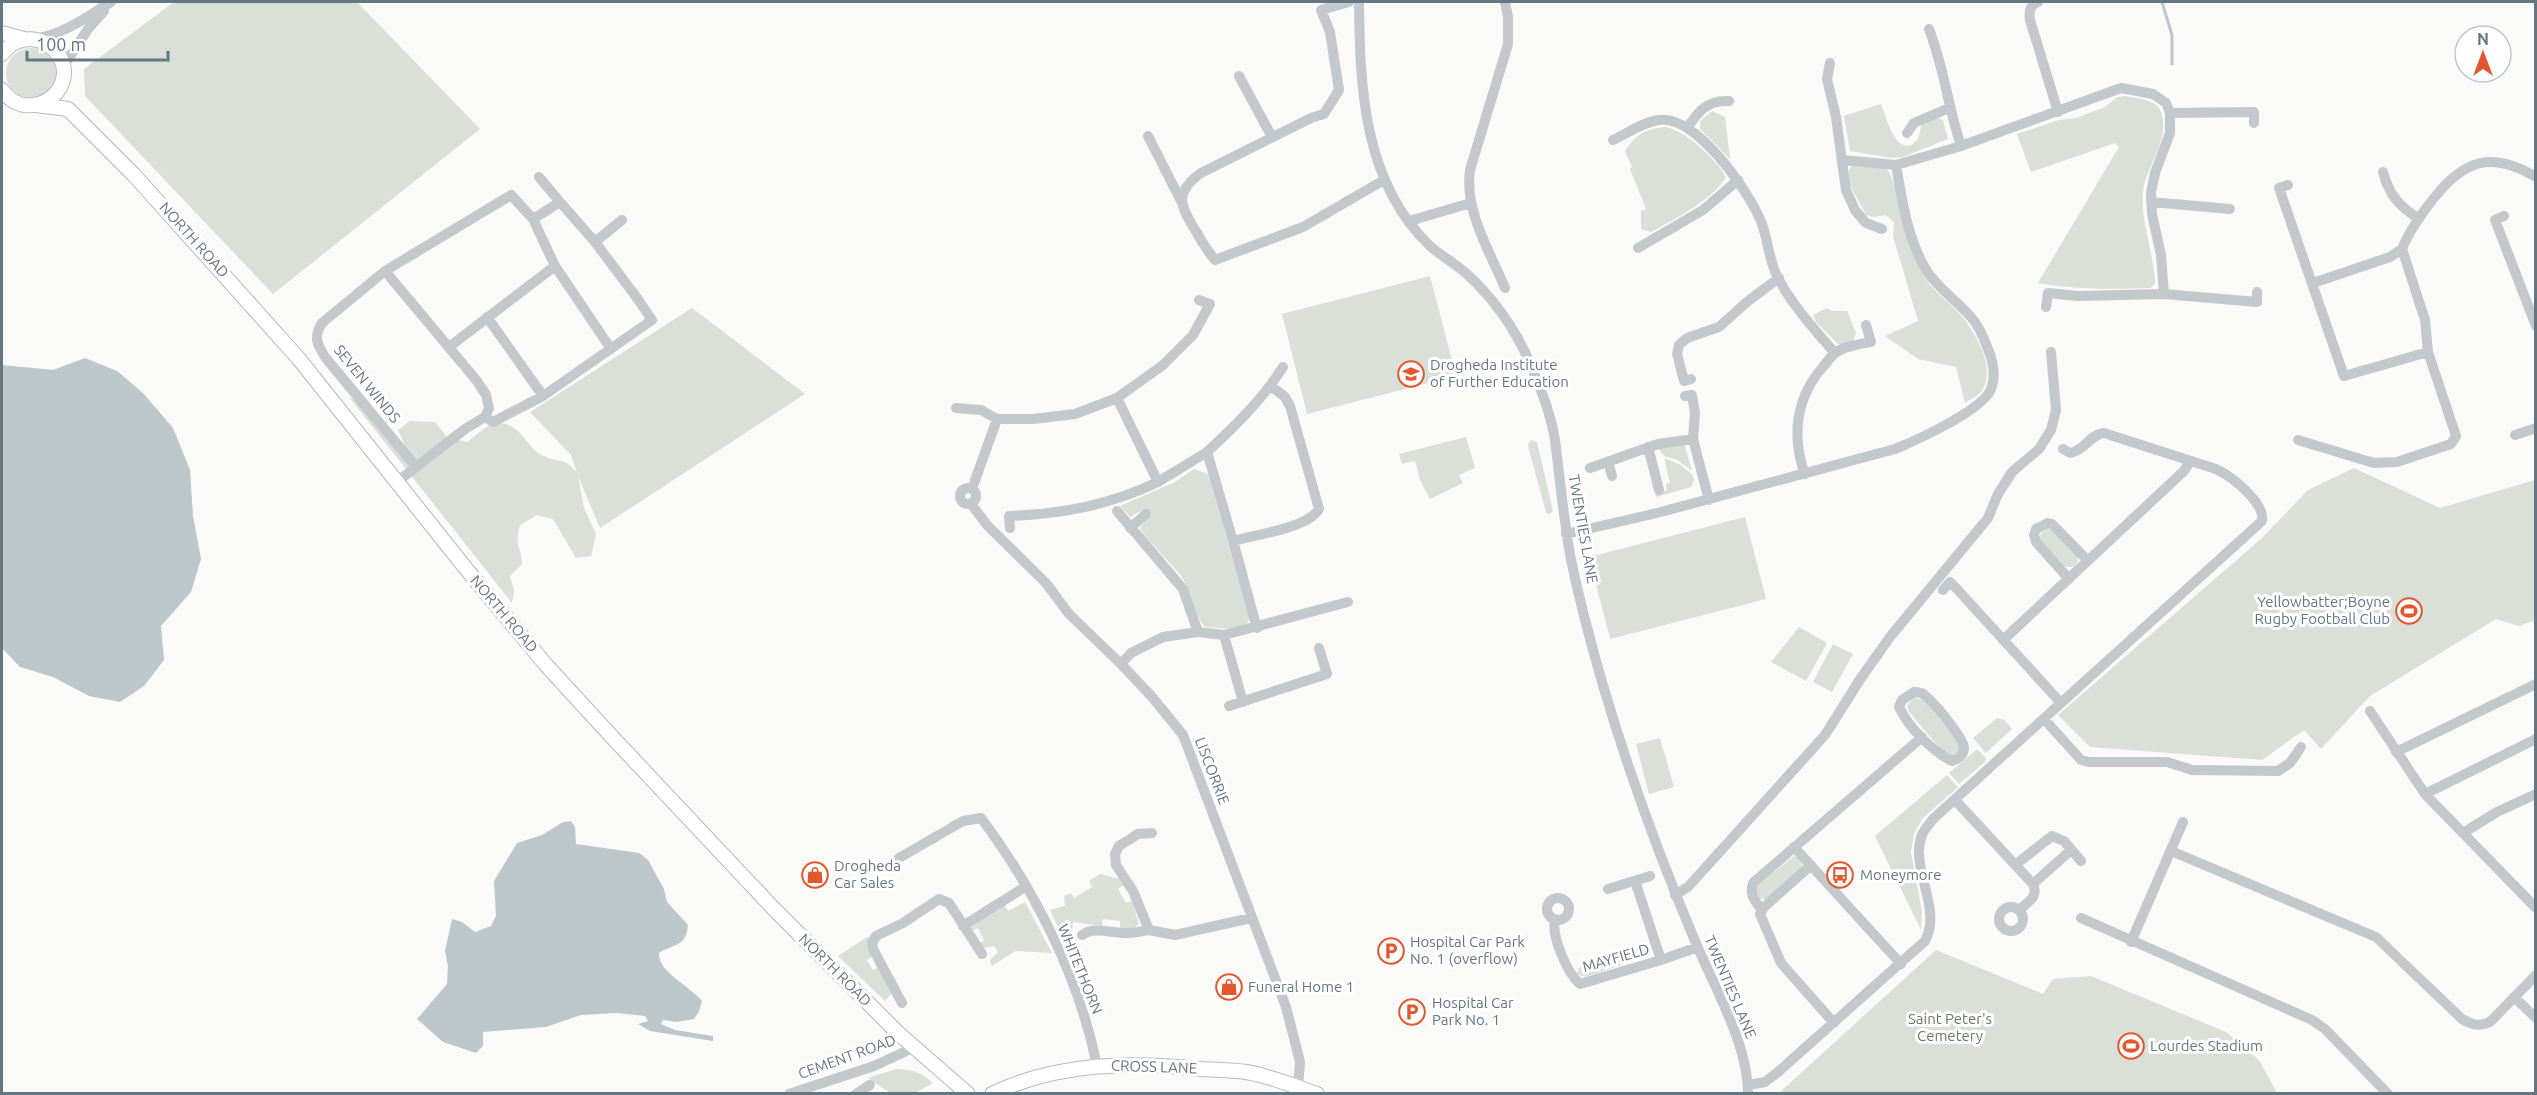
<svg xmlns="http://www.w3.org/2000/svg" width="2537" height="1095" font-family="Ubuntu,sans-serif">
  <style>
    .green { fill: #dadfd7 }
    .water { fill: #bbc7cb }
    .lines { fill: none; stroke-linecap: round; stroke-linejoin: round }
    .stream { stroke: #bbc7cb; stroke-width: 3 }
    .major-casing { stroke: #b5babe; stroke-width: 16 }
    .minor { stroke: #c3c8cc; stroke-width: 10 }
    .major { stroke: #fff; stroke-width: 14 }
    .labels { text-anchor: middle; stroke-width: 6; stroke-linejoin: round; paint-order: stroke }
    .street-label { font-size: 15px; fill: #657683; stroke: #fff }
    .poi-label { font-size: 15px; fill: #657683; stroke: #fff; text-anchor: start }
    .park-label { font-size: 15px; fill: #687a64; stroke: #fff }
  </style>
  <rect width="100%" height="100%" fill="#fafaf8"/>
  <!-- green -->
  <path class="green" d="M174 2H357L480 129 273 294 85 96 84 69Z
    M6 73a25 25 0 1 1 50 0a25 25 0 1 1-50 0Z
    M2125 96C2136 98 2157 99 2161 112 2171 139 2146 166 2143 192 2140 220 2154 253 2155 283L2151 288C2113 289 2076 290 2038 283L2119 147 2115 143 2031 172 2017 134 2059 120 2076 118 2105 107 2117 97Z
    M1881 104C1886 115 1893 151 1911 145 1913 144 1917 141 1918 138 1920 135 1920 128 1922 124L1936 117 1943 120 1948 139 1903 157 1891 158 1850 151 1844 116Z
    M1712 111 1725 117 1730 159 1700 129V121Z
    M1665 127C1685 130 1717 160 1726 177 1713 200 1673 220 1651 232L1641 229V211L1646 209 1630 169 1632 167 1625 151C1636 135 1644 129 1665 127Z
    M1852 166C1862 166 1881 164 1888 171 1894 176 1915 258 1923 274 1931 290 1948 301 1960 314 1975 332 1996 366 1983 389 1979 396 1971 399 1965 403L1956 367 1918 359 1885 336 1918 321 1893 236 1894 223 1886 215 1874 217 1866 215 1850 185 1849 170Z
    M1430 276 1456 376 1307 414 1282 314Z
    M692 308 805 394 600 528 578 476 584 508 596 534 591 556 576 558 553 519 537 515 520 525C514 547 521 544 522 564L510 576 514 590 512 603 349 397 373 409 405 446 398 430 410 421 435 422 447 437 467 442 493 422C527 424 521 446 546 457 563 464 563 456 577 473L571 455 530 412Z
    M1827 308 1832 311H1847L1856 333 1853 342 1841 345 1837 343 1815 321 1813 315Z
    M1466 437 1475 468 1459 475 1463 483 1430 499 1420 480 1415 461 1402 464 1399 454Z
    M1531 440 1537 442 1553 511 1549 514 1546 512 1529 450 1528 444Z
    M1684 443 1692 471 1677 460 1666 457 1657 448Z
    M1664 458 1679 464 1692 474 1694 480 1691 487 1656 497 1655 494 1667 490 1666 484 1670 483Z
    M2354 468 2440 508 2535 480V620L2519 626 2496 619 2370 696 2321 749 2304 730 2262 760 2090 747 2058 715 2262 538 2308 490Z
    M1194 469 1208 474 1250 618 1246 625 1231 629 1205 627C1193 613 1193 592 1181 576 1173 565 1142 536 1140 527L1149 517 1143 510 1130 517 1120 506 1175 482Z
    M1745 517 1766 599 1610 639 1589 557Z
    M2049 528 2077 556 2078 562 2074 567H2065L2040 540 2041 533Z
    M1799 627 1827 643 1806 681 1771 662Z
    M1833 644 1853 654 1832 692 1813 682Z
    M1914 697 1925 701 1958 741 1960 748 1958 753 1949 756 1944 753 1909 712 1907 706Z
    M1997 718 2004 720 2012 729 1986 753 1973 738Z
    M1660 738 1674 787 1649 794 1636 744Z
    M1977 749 1986 758 1985 762 1959 784 1949 773Z
    M1947 775 1958 787 1923 818 1914 833 1911 852 1922 912 1921 930 1875 836Z
    M1794 856 1801 859 1802 865 1801 870 1767 899H1758L1756 888 1759 884Z
    M1100 874 1120 879 1123 885 1118 889 1126 903 1132 901 1139 924 1134 929 1120 928V921L1103 919 1102 926 1073 922 1071 943 1066 944 1050 910 1065 906 1064 896 1071 893 1074 898 1092 887 1089 881Z
    M1025 902 1052 953 1015 951 992 966 990 960 998 952 994 946 983 948 979 944 984 940 978 928 972 931 971 927 1004 905 1008 911Z
    M869 936 868 946 872 957 867 960 873 970 879 967 892 993 885 1001 838 956Z
    M1649 945 1652 949 1648 956 1586 977 1576 974 1579 970 1578 968Z
    M1936 950 2043 994 2053 979 2091 976 2226 1032 2259 1060 2277 1093H1779Z
    M896 1069C911 1069 921 1072 933 1083L915 1093H890L868 1078Z"/>
  <!-- water -->
  <path class="water" d="M85 358 117 371 143 393 173 428 190 470 193 516 201 559 191 592 161 626 164 660 144 686 120 702 89 696 53 677 20 667 2 648V365L53 370Z
    M571 821 575 827 576 844 639 853 648 860 664 889 667 902 688 925C686 947 675 943 659 953 658 973 691 986 702 1001L699 1011 694 1019 677 1022 663 1020 661 1024 675 1030 713 1036V1041L650 1031 638 1024 648 1021 645 1016 617 1013 581 1015 546 1027 483 1032V1046L476 1053 443 1042 417 1019 447 984 448 966 445 951 452 919 462 922 475 932 491 926 496 916 494 881 517 843 542 835 563 822Z"/>
  <g class="lines">
    <!-- stream -->
    <path class="stream" d="M2162 2 2172 35V64"/>
    <!-- major casing -->
    <g class="major-casing">
      <path id="major" d="M2 33 24 39
        M2 54C30 17 83 57 57 92 51 99 43 104 33 105 20 107 9 100 2 90
        M36 105 68 109 134 175 299 359 463 565 546 665 614 739 774 909 898 1033 968 1094
        M992 1094C1058 1062 1130 1062 1200 1069 1215 1070 1232 1070 1246 1072 1270 1076 1294 1086 1317 1094"/>
    </g>
    <!-- minor -->
    <path class="minor" d="M1349 2 1321 10 1330 32 1339 90 1324 114 1311 118 1201 173C1175 192 1179 204 1194 228 1200 239 1207 250 1215 260L1303 227 1384 180
      M1359 2C1360 87 1363 182 1430 246 1441 256 1456 264 1468 275 1495 300 1514 327 1529 361 1540 386 1551 414 1555 440 1559 472 1562 503 1567 535 1570 562 1578 590 1584 616 1613 730 1652 840 1698 948 1717 992 1748 1046 1748 1094
      M1505 2 1508 17V44L1470 170C1464 210 1490 252 1505 288
      M2038 2C2029 6 2029 11 2030 20L2058 112
      M1929 29C1944 67 1948 107 1961 146
      M34 39C63 35 87 17 111 2
      M1830 63 1827 79 1836 117 1846 190 1855 210 1866 223 1882 229
      M63 67 88 29 104 11
      M1239 76 1272 137
      M2170 113 2254 112V123
      M1687 128C1699 111 1707 100 1729 101
      M1907 133 1914 123 1949 108
      M1148 136 1181 201
      M1613 140C1628 133 1643 122 1659 120 1696 115 1747 189 1760 219 1768 237 1768 258 1777 276 1791 304 1815 330 1835 353
      M1842 160 1896 165 1961 146 2121 88 2153 94 2166 103 2170 113V133L2155 173 2151 192 2152 214 2161 255 2164 294
      M2383 172C2389 195 2399 206 2419 219
      M2288 185 2279 188 2344 376 2428 352
      M560 202 595 242
      M2151 202 2230 209
      M2504 216 2495 220 2536 326
      M533 219 560 202 539 177
      M1409 221 1471 203
      M1638 248 1703 210 1738 180
      M555 266 611 349
      M385 271 477 381 486 395 489 408 485 417 465 429 398 481
      M2313 283 2390 257 2402 249
      M1199 300 1210 304 1193 335 1163 365 1117 398 1158 482 1207 452
      M2046 307 2048 293 2078 296 2164 294 2257 302V292
      M1691 379 1684 381 1677 354 1679 345 1687 338 1719 327 1748 301 1779 278
      M543 396 652 320 637 298 595 242 622 220
      M1685 396 1692 395 1695 413 1693 439 1709 500
      M956 408 981 410 997 419H1033L1075 414 1117 398
      M485 417 493 422 543 396 487 317
      M2515 435 2536 428
      M2298 440 2374 463 2397 462 2451 444 2456 436 2428 352 2425 320 2402 249C2409 231 2422 213 2434 198 2465 159 2492 151 2536 177
      M1648 447 1659 490
      M1608 462 1612 476
      M416 467 325 357C317 344 313 337 322 323L385 271 511 195 533 219 555 266 449 347
      M1590 468 1658 444 1693 439
      M1805 474C1791 437 1796 397 1823 367 1827 362 1831 356 1835 353 1845 346 1860 344 1871 342L1866 325
      M960 496a8 8 0 1 1 16 0a8 8 0 1 1-16 0Z
      M972 489 997 419
      M971 504 987 525 1046 583 1069 614 1121 664
      M1117 511 1183 589 1198 632
      M1010 528 1009 516C1062 514 1110 505 1158 482
      M1130 528 1146 514
      M1566 534 1657 513 1895 449C1917 440 1983 410 1991 389 1996 376 1993 361 1988 349 1984 338 1979 326 1971 317 1956 300 1935 286 1924 266 1907 236 1902 199 1896 165
      M1233 541 1207 452C1235 426 1262 400 1283 367
      M2069 579 2036 542 2034 535 2036 529 2048 523 2052 524 2088 561
      M1943 590 1950 582 1956 588 2061 703
      M1257 628 1233 541C1255 535 1308 528 1319 509L1290 406 1285 397 1271 386
      M1224 635 1243 702
      M2003 640 2184 471 2190 462
      M1914 692C1918 692 1920 692 1923 694 1932 700 1964 738 1964 748 1964 756 1958 759 1952 761 1931 750 1909 728 1899 707L1902 700Z
      M1229 706 1327 674 1319 648
      M2370 711 2425 794 2536 908
      M2044 719 2081 760 2089 762H2167L2192 770 2278 771 2290 763 2301 747
      M2396 752 2536 684
      M2425 794 2536 739
      M1955 800 2033 884C2039 897 2028 902 2019 910
      M1152 833 1138 834 1119 846 1115 854 1116 865 1133 891 1149 930 1175 935 1251 918
      M2463 833 2497 812 2536 794
      M1794 847 1901 964
      M2171 851 2376 937 2462 1019C2473 1025 2478 1027 2490 1022L2536 975
      M899 858 963 821 981 818C1035 890 1079 977 1097 1066
      M1811 865 1764 907 1760 914 1781 963 1834 1023
      M2015 865 2052 836 2064 841 2081 861
      M1635 881 1661 960
      M2033 884 2071 850
      M1608 889 1650 876
      M1675 895 1688 887 1825 735 1861 678 1890 637 1988 518 1998 494 2012 472 2039 449 2051 430 2056 410 2051 352
      M1547 909a11 11 0 1 1 22 0a11 11 0 1 1-22 0Z
      M1999 919a12 12 0 1 1 24 0a12 12 0 1 1-24 0Z
      M1762 910C1755 901 1749 895 1753 883L1922 737
      M2081 918 2312 1020 2325 1029 2388 1094
      M1555 919C1551 936 1567 973 1580 984L1661 960 1698 947
      M963 926 1025 887
      M1082 935C1094 926 1111 933 1125 933 1133 934 1141 931 1149 930
      M2131 942 2183 822
      M2514 997 2536 1018
      M902 1003 873 949 872 943 876 936 903 923 939 899 949 903 982 954
      M1748 1085 1765 1082 1778 1072 1925 941C1943 909 1909 867 1922 835 1924 829 1930 824 1933 819L2262 521C2265 502 2231 476 2216 469L2104 433C2089 435 2084 451 2070 453L2063 449
      M1298 1087 1300 1062 1286 1007 1183 735 1153 698 1121 664 1131 653 1163 637 1198 632 1224 635 1348 602
      M789 1094 874 1066 915 1047
      M856 1094 870 1085"/>
    <!-- major -->
    <use href="#major" class="major"/>
  </g>
  <!-- icons -->
  <defs>
    <g id="university-ring" transform="scale(1.35)"><circle r="9.5" fill="#fff" stroke="#e4572e" stroke-width="1.5"/><path d="M0-5L7-2L0 1L-7-2ZM-4 1L0 2.5L4 1V4Q0 6-4 4Z" fill="#e4572e"/></g>
    <g id="stadium-ring" transform="scale(1.35)"><circle r="9.5" fill="#fff" stroke="#e4572e" stroke-width="1.5"/><path d="M0-5a6.5 5 0 1 0 0 10a6.5 5 0 1 0 0-10ZM-3.5-1.8h7v3.6h-7Z" fill="#e4572e"/></g>
    <g id="shop-ring" transform="scale(1.35)"><circle r="9.5" fill="#fff" stroke="#e4572e" stroke-width="1.5"/><path d="M-5-2.5h2.3a2.7 3.5 0 0 1 5.4 0H5L5.5 6h-11ZM-1.5-2.5h3a1.5 2.3 0 0 0-3 0Z" fill="#e4572e"/></g>
    <g id="bus-ring" transform="scale(1.35)"><circle r="9.5" fill="#fff" stroke="#e4572e" stroke-width="1.5"/><path d="M-5-6H5V4H4V6H2V4H-2V6H-4V4H-5ZM-3.5-4V0h7V-4ZM-3.5 1.2v1.5H-2V1.2ZM2 1.2v1.5H3.5V1.2Z" fill="#e4572e"/></g>
    <g id="parking-ring" transform="scale(1.35)"><circle r="9.5" fill="#fff" stroke="#e4572e" stroke-width="1.5"/><path d="M-3.5-5.5H1a3.5 3.5 0 0 1 0 7H-1V5.5H-3.5ZM-1-3.4V-.6H.8a1.4 1.4 0 0 0 0-2.8Z" fill="#e4572e"/></g>
  </defs>
  <g fill-rule="evenodd">
    <use href="#university-ring" x="1411" y="374"/>
    <use href="#stadium-ring" x="2409" y="611"/>
    <use href="#shop-ring" x="815" y="875"/>
    <use href="#bus-ring" x="1840" y="875"/>
    <use href="#parking-ring" x="1391" y="951"/>
    <use href="#shop-ring" x="1229" y="987"/>
    <use href="#parking-ring" x="1412" y="1012"/>
    <use href="#stadium-ring" x="2131" y="1046"/>
  </g>
  <g class="labels">
    <!-- street labels -->
    <g class="street-label">
      <text transform="translate(194 240) rotate(48)" y="5">NORTH ROAD</text>
      <text transform="translate(367 384) rotate(51)" y="5">SEVEN WINDS</text>
      <text transform="translate(1583 529) rotate(80)" y="5">TWENTIES LANE</text>
      <text transform="translate(504 614) rotate(50)" y="5">NORTH ROAD</text>
      <text transform="translate(1212 771) rotate(69)" y="5">LISCORRIE</text>
      <text transform="translate(1616 958) rotate(-16)" y="5">MAYFIELD</text>
      <text transform="translate(1080 969) rotate(68)" y="5">WHITETHORN</text>
      <text transform="translate(835 970) rotate(45)" y="5">NORTH ROAD</text>
      <text transform="translate(1730 987) rotate(67)" y="5">TWENTIES LANE</text>
      <text transform="translate(847 1057) rotate(-20)" y="5">CEMENT ROAD</text>
      <text transform="translate(1154 1067) rotate(2)" y="5">CROSS LANE</text>
    </g>
    <!-- poi labels -->
    <g class="poi-label">
      <text x="1430" y="370">Drogheda Institute<tspan x="1430" dy="17">of Further Education</tspan></text>
      <text x="2390" y="607" text-anchor="end">Yellowbatter;Boyne<tspan x="2390" dy="17">Rugby Football Club</tspan></text>
      <text x="834" y="871">Drogheda<tspan x="834" dy="17">Car Sales</tspan></text>
      <text x="1860" y="880">Moneymore</text>
      <text x="1410" y="947">Hospital Car Park<tspan x="1410" dy="17">No. 1 (overflow)</tspan></text>
      <text x="1248" y="992">Funeral Home 1</text>
      <text x="1432" y="1008">Hospital Car<tspan x="1432" dy="17">Park No. 1</tspan></text>
      <text x="2150" y="1051">Lourdes Stadium</text>
    </g>
    <!-- park labels -->
    <g class="park-label">
      <text x="1950" y="1024">Saint Peter's<tspan x="1950" dy="17">Cemetery</tspan></text>
    </g>
  </g>
  <!-- border -->
  <rect width="2537" height="1095" fill="none" stroke="#657683" stroke-width="6"/>
  <!-- north arrow -->
  <g transform="translate(2483 54)"><circle r="28" fill="#ffffff" stroke="#c1c8cd" stroke-width="1.5"/>
  <path d="M0-4.5L10 22L0 15L-10 22Z" fill="#e4572e"/>
  <text y="-9" font-size="16" font-weight="bold" text-anchor="middle" fill="#657683">N</text>
  </g>
  <!-- scale -->
  <path d="M27 51v9h141v-9" fill="none" stroke="#657683" stroke-width="3"/>
  <text x="36" y="51" font-size="18" fill="#657683" stroke="#ffffff" stroke-width="4.5" paint-order="stroke">100 m</text>
</svg>
